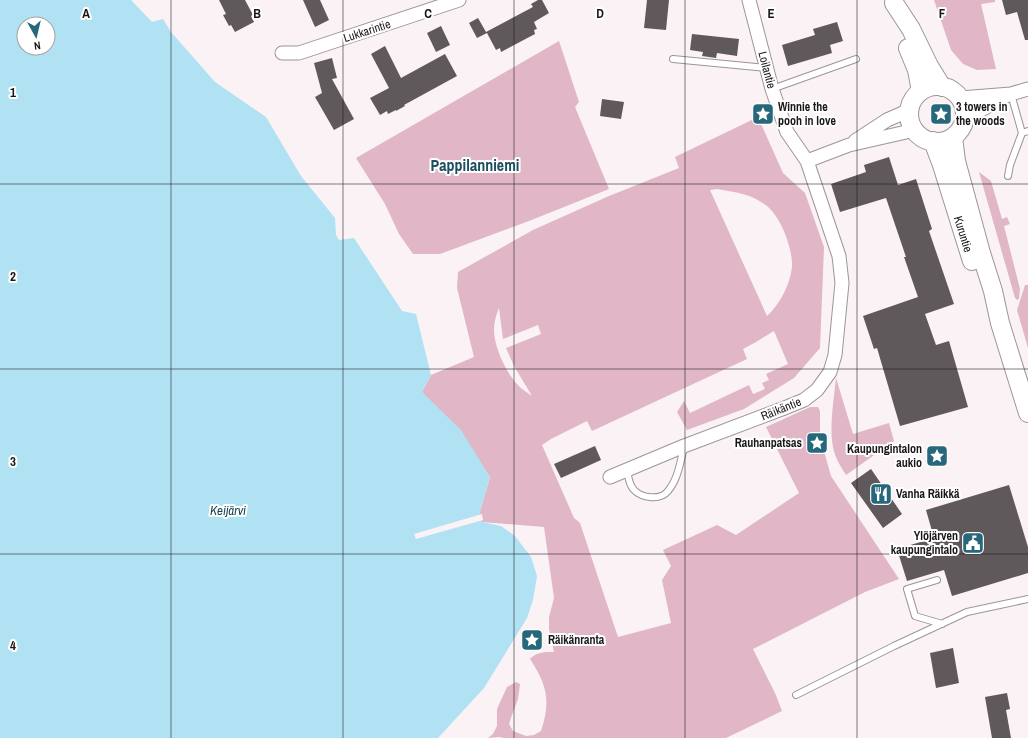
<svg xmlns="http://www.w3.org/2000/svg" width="1028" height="738" font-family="'Archivo Narrow',sans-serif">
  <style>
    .green { fill: #e1b6c6; fill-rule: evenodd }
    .water { fill: #b0e2f4; fill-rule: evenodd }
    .pier { fill: #faf2f5 }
    .building { fill: #5f595b }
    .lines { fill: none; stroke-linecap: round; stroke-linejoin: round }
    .lane-casing { stroke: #9c9598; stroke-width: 8 }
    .street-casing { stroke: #9c9598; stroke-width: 15 }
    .secondary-casing { stroke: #9c9598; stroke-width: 20 }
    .lane { stroke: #fff; stroke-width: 6 }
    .street { stroke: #fff; stroke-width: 13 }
    .secondary { stroke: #fff; stroke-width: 18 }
    .grid { fill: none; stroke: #1a1718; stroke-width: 1; stroke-opacity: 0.55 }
    .labels { text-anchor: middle; stroke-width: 4; stroke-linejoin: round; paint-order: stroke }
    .street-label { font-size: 12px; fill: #1a1718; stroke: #fff }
    .poi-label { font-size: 12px; font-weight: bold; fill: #1a1718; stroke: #fff; text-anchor: start }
    .water-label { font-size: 13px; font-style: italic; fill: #184351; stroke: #fff }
    .district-label { font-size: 16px; font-weight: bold; fill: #1c4f5f; stroke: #fff }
    .grid-label { font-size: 13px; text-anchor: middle; font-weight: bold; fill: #1a1718; stroke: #fff; stroke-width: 4; stroke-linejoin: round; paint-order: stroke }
  </style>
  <rect width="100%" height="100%" fill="#faf2f5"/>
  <!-- green -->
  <path class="green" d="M934 0H995V2L981 4 996 69 977 70 963 64 951 50Z
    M559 41 579 102 575 107 609 189 529 221 440 254H413L399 234 385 204 356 158Z
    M758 117 783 173 805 193 824 247 820 348 794 378 744 409 687 430 677 412 684 401 690 413 749 385 753 394 765 389 762 383 769 380 766 374 788 364 774 331 756 342 743 349 747 359 592 431 587 421 551 439 542 445 574 518 580 523 618 637 671 623 662 580 671 566 663 550 717 525 736 535 799 493 766 427 810 407H818L820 411V437L831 476 899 579 865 592 753 649 775 693 782 711 726 738H504L500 737 488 738 493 734 497 726V709L507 687 516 682 520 684 518 699 512 715 509 724 513 731 526 736 534 735 541 731C551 701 547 685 530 659 536 652 545 652 554 652L549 629V617L554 598 544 527 482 522 479 515 490 477 422 392 431 375 474 357 457 288 458 272 533 230 609 196 679 168 675 157ZM717 189C732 192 748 193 761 202 766 205 772 210 775 215 784 227 793 252 792 267 790 285 780 304 767 316L710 190ZM499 308 503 339 538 325 541 334 506 348 514 366 532 396C527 392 521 389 517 384 506 372 494 347 494 330 494 322 496 315 499 308Z
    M979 172 991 181 1002 219 1007 217 1010 224 1004 226 1020 289 1019 299 1017 300 1015 298Z
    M1025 285H1028V348L1017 310Z
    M836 378 853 434 889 423 894 441 846 475C841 467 835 458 833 447 829 427 834 398 836 378Z"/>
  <!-- water -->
  <path class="water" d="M0 0H131L152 22 163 19 171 32 215 82 266 117 301 176 335 218 336 235 339 240 354 238 402 311 416 314 431 375 422 392 461 430 490 477 479 515 482 522 501 526 515 536 531 557 537 576 533 600 527 618 484 688 438 738H0ZM24 24H48V48H24Z"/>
  <!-- pier -->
  <path class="pier" d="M482 514 483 520 416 539 414 534Z"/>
  <!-- building -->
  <path class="building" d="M219 0H245L253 15 251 16 254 22 235 32 231 25 229 26 223 15 226 14Z
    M303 0H320L329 20 315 27Z
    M538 0H542L549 13 534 22 537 29 534 30 535 34 501 52 500 48 496 50 487 33 477 38 469 23 478 18 486 32 533 7 531 4Z
    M647 0H669L666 30 644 28Z
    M1002 0H1028V40H1025L1017 12 1006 15Z
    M837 22 843 41 830 45 832 53 788 66 782 45 815 35 813 29Z
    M441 26 450 45 436 52 427 33Z
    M692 34 739 39 737 56 717 53 716 58 702 56 703 52 690 50Z
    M385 46 401 78 445 54 457 76 404 105 405 106 396 111V110L388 114 387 111 380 115 370 98 389 88 371 54Z
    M332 58 337 78 332 79 354 119 334 130 315 97 322 93 314 63Z
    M602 99 624 102 621 119 600 116Z
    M889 157 898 185 916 179 932 229 929 231 954 304 925 314 936 345 949 341 968 407 900 426 877 348 874 349 863 316 918 297 904 257H906L886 198 840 212 831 184 866 172 864 165Z
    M595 446 601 460 561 478 554 464Z
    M871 469 902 514 883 528 851 483Z
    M1009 485 1028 547V573L952 596 944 570 907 581 897 549 934 538 926 510Z
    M953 648 959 683 936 688 930 653Z
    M1007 693 1010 709 1006 710 1011 738H992L985 697Z"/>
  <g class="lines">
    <!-- lane casing -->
    <g class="lane-casing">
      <path id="lane" d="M673 59 767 68
        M772 89 856 59
        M1011 94 1022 133
        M1008 176 1010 165 1022 133 1028 131
        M627 470C628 476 629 485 634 490 642 498 660 501 668 491 678 479 680 463 684 447
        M937 580 907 589 915 616 942 624
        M796 695 894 646 967 612 1028 599"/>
    </g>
    <!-- street casing -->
    <g class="street-casing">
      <path id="street" d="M282 53H299L459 0
        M960 98 1011 94 1028 89
        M965 119 1006 96
        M855 141 887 120 910 110
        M807 161 849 145 915 130
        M610 477 684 446 782 409 804 400 817 390 830 372 835 355 842 283 839 256 807 161 787 132 772 89 749 0"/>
    </g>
    <!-- secondary casing -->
    <g class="secondary-casing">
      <path id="secondary" d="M894 3 911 29 929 66 942 87
        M908 48 917 70 921 91
        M909 114a28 28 0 1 1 56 0a28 28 0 1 1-56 0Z
        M953 137 956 161 981 253 993 291 1000 323 1028 413
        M933 141 942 165 972 261"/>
    </g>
    <!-- lane -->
    <use href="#lane" class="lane"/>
    <!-- street -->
    <use href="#street" class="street"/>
    <!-- secondary -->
    <use href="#secondary" class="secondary"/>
  </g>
  <!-- grid -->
  <path class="grid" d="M171 0V738M343 0V738M514 0V738M685 0V738M857 0V738M0 184H1028M0 369H1028M0 554H1028"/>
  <!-- icons -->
  <defs>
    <g id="sight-square" transform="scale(1.15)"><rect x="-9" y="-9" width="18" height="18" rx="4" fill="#27677c" stroke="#fff"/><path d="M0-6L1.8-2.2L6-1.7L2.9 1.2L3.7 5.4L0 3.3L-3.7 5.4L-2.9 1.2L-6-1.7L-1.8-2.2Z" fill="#fff"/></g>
    <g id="restaurant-square" transform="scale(1.15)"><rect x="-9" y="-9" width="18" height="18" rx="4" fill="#27677c" stroke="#fff"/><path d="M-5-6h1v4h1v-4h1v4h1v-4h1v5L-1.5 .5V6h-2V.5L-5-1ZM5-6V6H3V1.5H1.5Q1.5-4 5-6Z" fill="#fff"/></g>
    <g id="civic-square" transform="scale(1.15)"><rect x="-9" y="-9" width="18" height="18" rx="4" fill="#27677c" stroke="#fff"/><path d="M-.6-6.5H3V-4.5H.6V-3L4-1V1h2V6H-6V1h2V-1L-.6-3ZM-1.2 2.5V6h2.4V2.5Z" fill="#fff"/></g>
  </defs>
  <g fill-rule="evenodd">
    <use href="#sight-square" x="763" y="114"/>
    <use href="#sight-square" x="941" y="114"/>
    <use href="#sight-square" x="817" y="443"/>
    <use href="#sight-square" x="937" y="456"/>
    <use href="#restaurant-square" x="881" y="494"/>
    <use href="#civic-square" x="973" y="543"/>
    <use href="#sight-square" x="532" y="640"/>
  </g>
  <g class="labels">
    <!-- street labels -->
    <g class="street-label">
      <text transform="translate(367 31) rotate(-18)" y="4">Lukkarintie</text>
      <text transform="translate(767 70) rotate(75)" y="4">Loilantie</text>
      <text transform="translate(963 234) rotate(73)" y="4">Kuruntie</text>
      <text transform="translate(781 409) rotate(-22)" y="4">Räikäntie</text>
    </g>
    <!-- poi labels -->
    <g class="poi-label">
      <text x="778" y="111">Winnie the<tspan x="778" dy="14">pooh in love</tspan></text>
      <text x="956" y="111">3 towers in<tspan x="956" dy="14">the woods</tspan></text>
      <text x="802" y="447" text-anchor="end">Rauhanpatsas</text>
      <text x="922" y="453" text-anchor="end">Kaupungintalon<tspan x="922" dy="14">aukio</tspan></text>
      <text x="896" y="498">Vanha Räikkä</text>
      <text x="958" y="540" text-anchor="end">Ylöjärven<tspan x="958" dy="14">kaupungintalo</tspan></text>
      <text x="548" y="644">Räikänranta</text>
    </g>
    <!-- water labels -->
    <g class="water-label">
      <text x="228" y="515">Keijärvi</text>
    </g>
    <!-- district labels -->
    <g class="district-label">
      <text x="475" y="171">Pappilanniemi</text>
    </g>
  </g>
  <g class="grid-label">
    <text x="86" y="18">A</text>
    <text x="257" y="18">B</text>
    <text x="428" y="18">C</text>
    <text x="600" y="18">D</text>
    <text x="771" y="18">E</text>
    <text x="942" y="18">F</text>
    <text x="13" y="97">1</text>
    <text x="13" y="281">2</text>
    <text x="13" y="466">3</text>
    <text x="13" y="650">4</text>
  </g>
  <!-- north arrow -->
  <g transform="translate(36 36) rotate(172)"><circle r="19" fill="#ffffff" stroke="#a3a2a3"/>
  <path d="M0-3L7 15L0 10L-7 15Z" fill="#27677c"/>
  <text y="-6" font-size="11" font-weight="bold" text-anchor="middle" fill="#1a1718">N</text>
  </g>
</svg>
